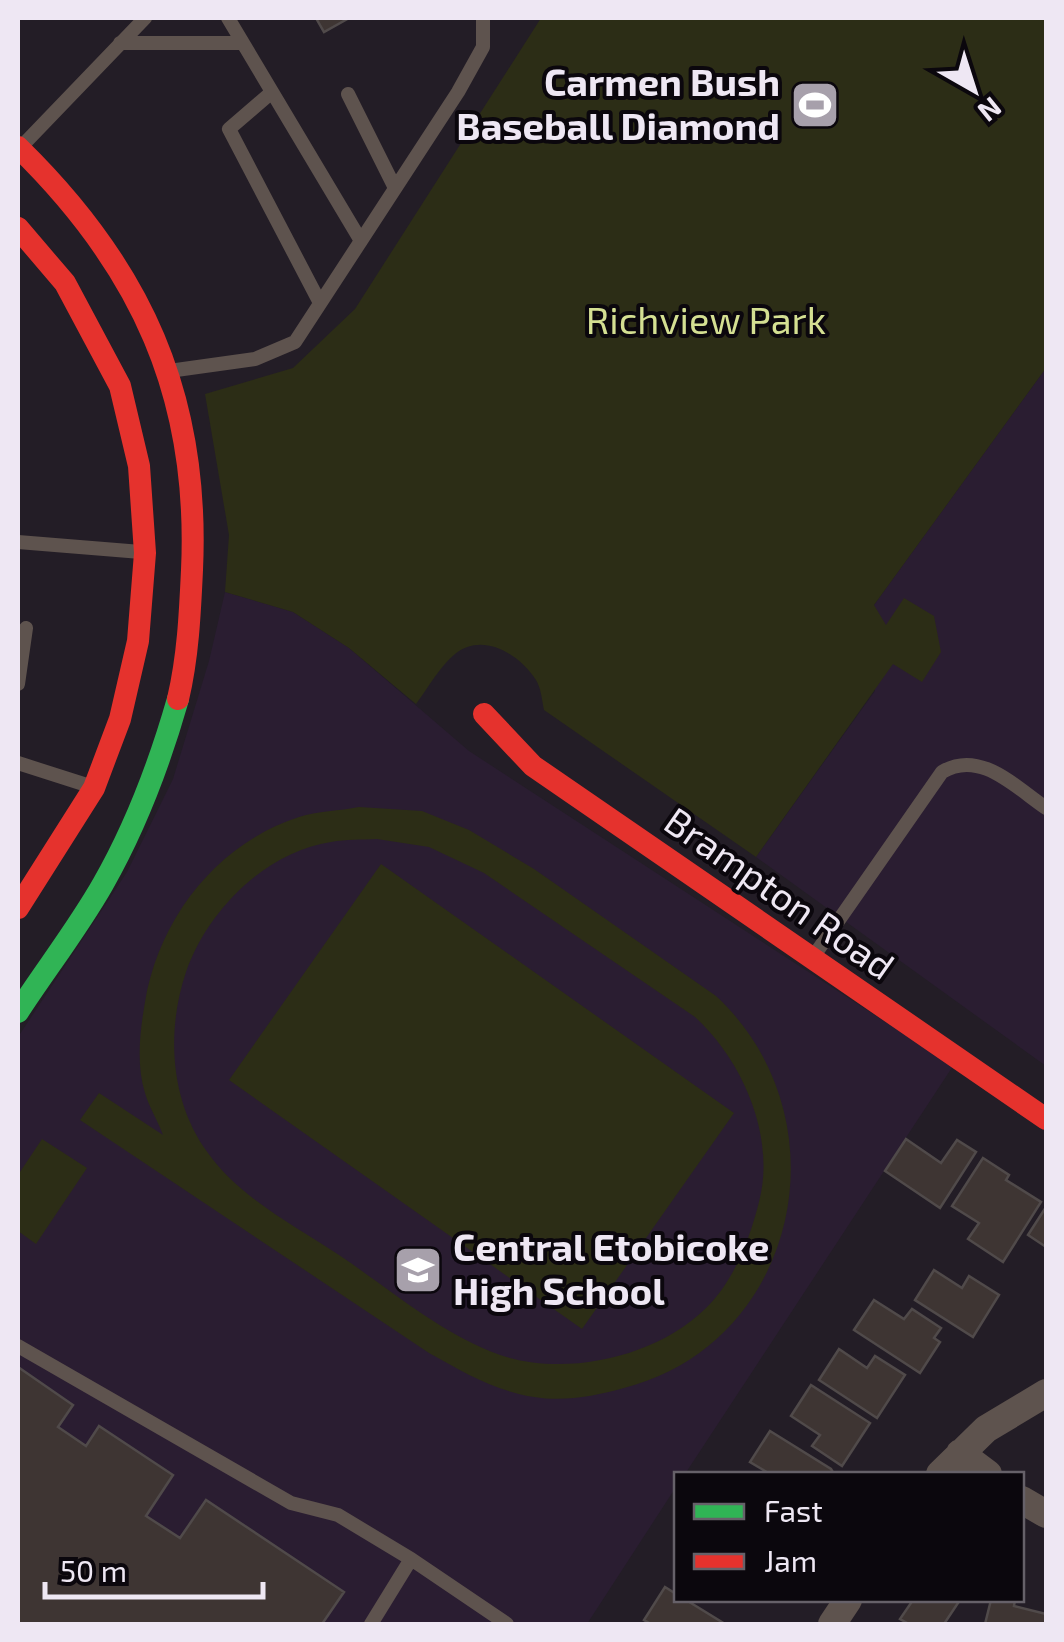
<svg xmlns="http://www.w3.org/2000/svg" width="1064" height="1642" font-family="'Exo 2',sans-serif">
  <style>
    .built { fill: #2a1d31 }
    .green { fill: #2c2d16; fill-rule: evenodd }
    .building { fill: #3e3533; stroke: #504a4a; stroke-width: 2.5 }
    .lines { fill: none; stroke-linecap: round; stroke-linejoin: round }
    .lane { stroke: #5e534e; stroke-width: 14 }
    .street { stroke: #5e534e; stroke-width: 28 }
    .fast { stroke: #30b455; stroke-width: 22 }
    .jam { stroke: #e5322d; stroke-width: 22 }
    .labels { text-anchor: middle; stroke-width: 8; stroke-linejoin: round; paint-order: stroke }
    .poi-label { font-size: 38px; font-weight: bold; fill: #eee7f3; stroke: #0b070d; text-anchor: end }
    .park-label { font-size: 38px; fill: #d4df92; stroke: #0b070d }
    .street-label { font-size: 38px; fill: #eee7f3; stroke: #0b070d }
  </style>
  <rect width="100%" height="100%" fill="#231d26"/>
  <!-- built -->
  <path class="built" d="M1046 368V1066L756 857 875 691 874 605Z
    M225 592 293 612 349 648 469 751 953 1066 685 1474H676V1487L587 1624H18V1037L127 872 173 779 209 661Z"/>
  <!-- green -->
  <path class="green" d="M541 18H1046V368L874 605 886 625 904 598 934 616 941 652 922 682 893 664 756 857 544 710C542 700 541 688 536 680 520 655 483 631 455 654 440 666 428 688 416 704L349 648 293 612 225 592 229 535 205 394 293 368 355 309Z
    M359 807 422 811 469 830 534 869 716 996C846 1117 801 1342 624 1388 595 1396 564 1402 534 1397 495 1391 463 1372 429 1353L80 1120 99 1093 163 1135C158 1121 149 1107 145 1093 136 1064 140 1031 145 1002 159 919 216 844 299 817 317 811 340 811 359 807ZM377 839 429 847 484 873 695 1017C743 1061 776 1137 759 1202 749 1241 734 1281 705 1309 654 1359 558 1379 492 1352 437 1330 388 1288 339 1255 294 1225 240 1198 208 1153 170 1102 166 1031 186 972 207 911 265 852 331 842 346 839 362 840 377 839Z
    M381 864 734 1113 582 1329 229 1080Z
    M42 1139 87 1168 36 1244 18 1231V1175Z"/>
  <!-- building -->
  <path class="building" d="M316 18H349L324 32Z
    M906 1139 941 1163 957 1140 976 1152 940 1208 885 1171Z
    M983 1158 1009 1175 1006 1180 1041 1202 1003 1262 968 1239 979 1223 952 1206Z
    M1046 1207V1247L1028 1235Z
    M934 1270 962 1288 969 1276 999 1295 973 1337 915 1300Z
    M874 1300 904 1319 912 1309 941 1328 934 1338 940 1342 920 1373 854 1330Z
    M839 1349 867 1368 875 1356 905 1375 877 1418 819 1380Z
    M18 1367 73 1405 58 1427 86 1446 99 1426 173 1475 146 1516 180 1538 206 1500 344 1592 322 1624H18Z
    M811 1385 870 1423 842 1466 812 1446 820 1435 791 1416Z
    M770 1431 831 1469 834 1474H770L750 1462Z
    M665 1587 676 1594V1600H686L725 1624H651L644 1620Z
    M913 1600H960L944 1624H909L900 1619Z
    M991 1600H1015L1014 1606 1046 1614V1624H985Z"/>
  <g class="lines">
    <!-- lane -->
    <path class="lane" d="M228 18 361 241
      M120 43H243
      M272 92 229 129 320 303
      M348 94 395 188
      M21 147 145 18
      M169 371 255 359 295 342 458 92 483 47V18
      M18 542 141 552
      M18 684 26 628
      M18 763 93 787
      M811 960 942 772C980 749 1015 787 1046 808
      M18 1346 291 1503 338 1515 411 1559 507 1624
      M371 1624 411 1559"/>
    <!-- street -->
    <path class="street" d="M960 1453 988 1474
      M940 1474 986 1429 1046 1393
      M1022 1500 1046 1514
      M832 1624 848 1600"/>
    <!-- fast -->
    <path class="fast" d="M18 1012C46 969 78 928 103 884 136 826 160 762 178 699"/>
    <!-- jam -->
    <path class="jam" d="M18 147C141 267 200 396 192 570 190 613 188 657 178 699
      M18 228 65 283 120 386 139 466 145 553 138 641 120 719 94 788 18 908
      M484 714 533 766 1046 1119"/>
  </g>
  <!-- icons -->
  <defs>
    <g id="stadium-square" transform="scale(2.5)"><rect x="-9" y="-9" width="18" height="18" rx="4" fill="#a7a0ab" stroke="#0b070d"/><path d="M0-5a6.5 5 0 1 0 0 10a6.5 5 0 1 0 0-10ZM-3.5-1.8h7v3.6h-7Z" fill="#fff"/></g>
    <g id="school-square" transform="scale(2.5)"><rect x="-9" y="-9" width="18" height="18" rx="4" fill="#a7a0ab" stroke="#0b070d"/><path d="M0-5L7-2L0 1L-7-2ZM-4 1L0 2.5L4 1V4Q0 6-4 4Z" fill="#fff"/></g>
  </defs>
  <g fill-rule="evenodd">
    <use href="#stadium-square" x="815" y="105"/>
    <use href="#school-square" x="418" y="1270"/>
  </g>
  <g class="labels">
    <!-- poi labels -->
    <g class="poi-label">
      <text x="780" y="96">Carmen Bush<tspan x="780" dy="44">Baseball Diamond</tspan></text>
      <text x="453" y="1261" text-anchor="start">Central Etobicoke<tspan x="453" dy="44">High School</tspan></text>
    </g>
    <!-- park labels -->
    <g class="park-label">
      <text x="706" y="334">Richview Park</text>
    </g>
    <!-- street labels -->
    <g class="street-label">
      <text transform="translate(779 894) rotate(35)" y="13">Brampton Road</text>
    </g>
  </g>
  <!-- border -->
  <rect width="1064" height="1642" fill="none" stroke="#eee7f3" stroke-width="40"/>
  <!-- legend -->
  <rect x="674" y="1472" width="350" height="130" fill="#0b070d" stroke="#666169" stroke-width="2.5"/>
  <rect x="694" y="1504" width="50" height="15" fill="#30b455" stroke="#666169" stroke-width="2.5"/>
  <text x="764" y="1522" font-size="30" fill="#eee7f3">Fast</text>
  <rect x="694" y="1554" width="50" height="15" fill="#e5322d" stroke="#666169" stroke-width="2.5"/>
  <text x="764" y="1572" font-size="30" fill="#eee7f3">Jam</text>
  <!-- north arrow -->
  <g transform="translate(974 90) rotate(141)" stroke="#0b070d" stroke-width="8" paint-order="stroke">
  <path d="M0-8L18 38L0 25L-18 38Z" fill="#eee7f3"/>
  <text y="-15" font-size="28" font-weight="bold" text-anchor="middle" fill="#eee7f3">N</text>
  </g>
  <!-- scale -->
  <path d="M45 1582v15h218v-15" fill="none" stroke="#eee7f3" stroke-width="5"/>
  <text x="60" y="1582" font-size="30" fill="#eee7f3" stroke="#0b070d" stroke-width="8" paint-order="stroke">50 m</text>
</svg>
